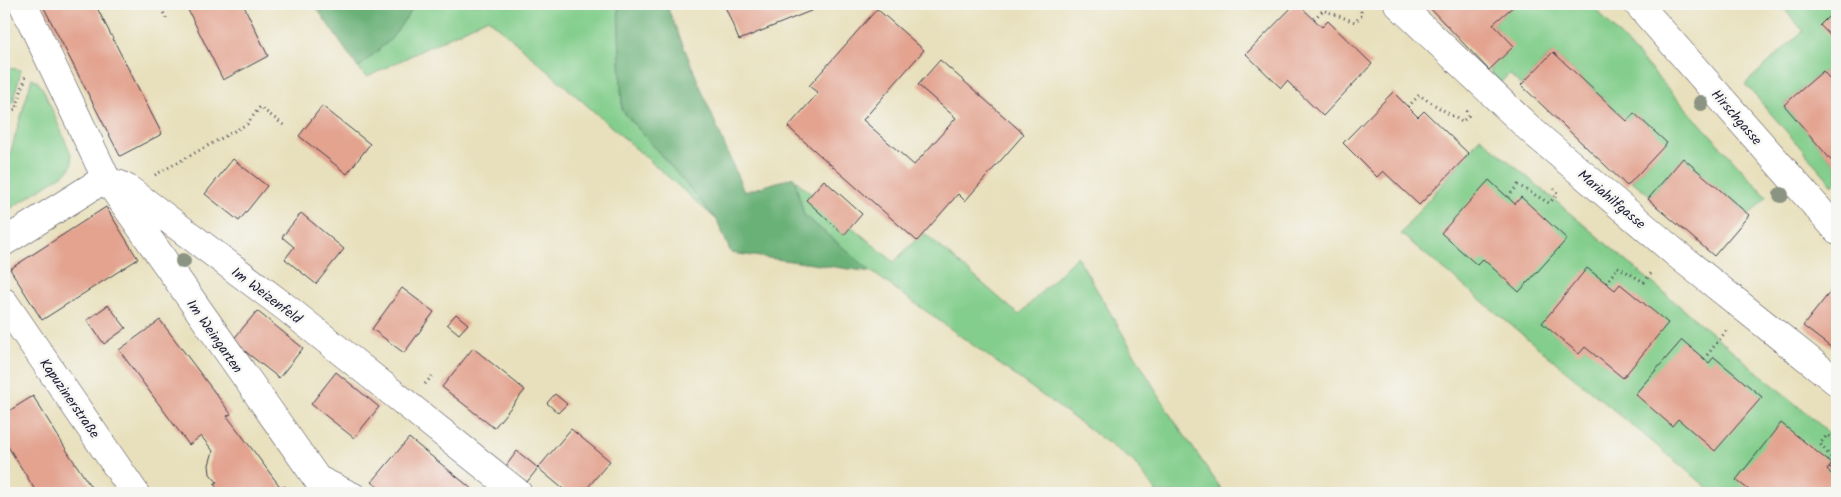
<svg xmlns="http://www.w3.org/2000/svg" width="1841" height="497" font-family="Kalam,sans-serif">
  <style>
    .green { fill: #83ce8c; stroke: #527864 }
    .forest { fill: #6ab178; stroke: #466a5a }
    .building { fill: #e3a38f }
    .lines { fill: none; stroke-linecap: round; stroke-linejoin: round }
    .service-casing { stroke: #403e4e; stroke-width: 19 }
    .minor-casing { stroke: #403e4e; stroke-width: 29 }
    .tertiary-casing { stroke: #403e4e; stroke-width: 29 }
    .path { stroke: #403e4e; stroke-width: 3; stroke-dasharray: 1 4; stroke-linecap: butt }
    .service { stroke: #fff; stroke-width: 18 }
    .minor { stroke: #fff; stroke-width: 28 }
    .tertiary { stroke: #fff; stroke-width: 28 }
    .tree { fill: #8b9482 }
    .labels { text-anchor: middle; stroke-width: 5; stroke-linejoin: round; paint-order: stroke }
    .street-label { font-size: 14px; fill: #22223b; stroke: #f6f6f2 }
  </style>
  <rect width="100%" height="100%" fill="#f6f6f2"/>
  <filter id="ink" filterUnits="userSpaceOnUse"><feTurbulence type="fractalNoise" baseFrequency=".02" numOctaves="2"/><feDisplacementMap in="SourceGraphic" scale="10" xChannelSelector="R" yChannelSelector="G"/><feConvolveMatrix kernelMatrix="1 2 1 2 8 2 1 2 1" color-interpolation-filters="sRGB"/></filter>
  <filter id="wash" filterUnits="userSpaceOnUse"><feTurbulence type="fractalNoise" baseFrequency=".0096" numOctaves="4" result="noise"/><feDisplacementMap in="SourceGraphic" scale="20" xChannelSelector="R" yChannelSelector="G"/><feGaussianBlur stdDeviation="1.12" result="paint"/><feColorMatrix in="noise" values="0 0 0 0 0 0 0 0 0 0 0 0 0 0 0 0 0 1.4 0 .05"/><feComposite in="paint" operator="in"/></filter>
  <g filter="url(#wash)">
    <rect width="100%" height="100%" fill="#e8e0bc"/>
    <!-- green -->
    <path class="green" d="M416 4H618L622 110 717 220 488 18 367 77 358 68 391 39Z
      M1516 4H1591L1767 197 1749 215 1683 158 1651 196 1632 181 1666 143 1634 113 1627 121 1553 52 1521 85 1509 74 1500 83 1489 70 1513 46 1493 24Z
      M1780 4H1837V87L1823 71 1784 105 1837 167V182L1833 185 1745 84 1803 31Z
      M4 67 21 70 13 103 4 104Z
      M32 78 36 80 43 89 71 154 72 164 68 171 4 213V175Z
      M1480 137 1825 429 1837 446V493H1714L1401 234C1425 200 1456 172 1480 137Z
      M794 179 894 262 923 232 1019 315 1077 256 1169 413 1224 493H1156V491L1133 461 872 272 804 215Z"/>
    <!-- forest -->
    <path class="forest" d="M314 4H416L391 39 358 68Z
      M618 4H666L744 192 794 177 804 215 872 272 731 253 717 220 622 110Z"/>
    <g id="blocks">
      <!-- building -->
      <path class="building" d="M42 4H95L162 134 120 156Z
        M185 4H243L268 56 223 80Z
        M724 4H817L818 8 739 40Z
        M1295 4H1298L1322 27 1328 21 1372 64 1323 116 1287 81 1281 88 1246 54Z
        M1426 4H1516L1493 24 1514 46 1489 70Z
        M877 9 924 50 863 120 914 165 956 118 918 85 940 60 1024 134 965 201 958 194 917 241 788 127 818 93 809 86Z
        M1831 14 1837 20V43L1820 25Z
        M4 29 7 33 5 43H4Z
        M1553 52 1627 121 1634 113 1667 143 1627 186 1521 85Z
        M1823 71 1837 87V167L1784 105Z
        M1393 92 1418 117 1424 111 1469 154 1419 205 1383 171 1377 177 1343 143Z
        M322 106 370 144 347 174 299 136Z
        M1683 158 1749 215 1714 256 1648 199Z
        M233 159 267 186 239 221 205 194Z
        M824 180 862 214 844 235 806 200Z
        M1489 180 1515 204 1521 197 1567 239 1519 292 1483 259 1477 265 1441 233Z
        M106 207 138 259 42 320 10 269Z
        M301 213 344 249 316 284 285 259 294 247 282 237Z
        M1587 268 1615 290 1620 284 1668 323 1623 378 1585 347 1579 354 1542 323Z
        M402 288 434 312 404 353 372 329Z
        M1830 292 1837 298V352L1803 326Z
        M108 305 126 328 104 344 87 320Z
        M257 311 303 348 279 378 232 341Z
        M456 314 468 324 459 334 447 324Z
        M160 320 231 414 227 416 255 453 281 488 285 486 290 493H220L214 484 217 482 210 474 209 465 213 451 201 436 189 445 119 350Z
        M1682 340 1709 363 1714 357 1762 397 1715 451 1678 419 1672 426 1635 394Z
        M473 348 525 390 494 428 442 387Z
        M336 372 379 407 354 438 311 404Z
        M555 394 567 404 558 413 547 403Z
        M33 396 69 454 95 493H37L4 440V414Z
        M1781 423 1832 464 1827 470 1837 479V493H1753L1736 480Z
        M571 429 610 461 583 493H568L538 468Z
        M409 438 467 485 476 493H385L372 482Z
        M517 451 538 468 527 482 506 466Z"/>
    </g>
  </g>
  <g filter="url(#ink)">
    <use href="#blocks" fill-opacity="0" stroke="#403e4e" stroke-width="1"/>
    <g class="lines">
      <!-- service casing -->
      <g class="service-casing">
        <path id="service" d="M316 473 357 493"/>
      </g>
      <!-- minor casing -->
      <g class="minor-casing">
        <path id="minor" d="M23 4 106 178 327 493
          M1398 4 1532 131 1679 256 1837 382
          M1638 4 1837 230
          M118 184 128 189 289 310 518 493
          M4 242 106 178"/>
      </g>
      <!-- tertiary casing -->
      <g class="tertiary-casing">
        <path id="tertiary" d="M4 302 135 493"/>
      </g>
      <!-- path -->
      <path class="path" d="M159 4 167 20
        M1314 19 1323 10 1355 22 1362 15 1359 4
        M1408 107 1419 95 1462 122 1468 116 1465 107
        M4 112 16 109 26 75
        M4 136 8 138 4 154
        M155 175 247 124 260 107 286 127
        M1508 197 1518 185 1549 203 1558 194 1554 189
        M1606 283 1618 267 1644 282 1653 271
        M1704 359 1727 330
        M425 384 432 376
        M1830 469 1835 462 1820 444 1827 435 1837 442"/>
      <!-- service -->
      <use href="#service" class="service"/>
      <!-- minor -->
      <use href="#minor" class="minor"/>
      <!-- tertiary -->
      <use href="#tertiary" class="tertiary"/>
    </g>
    <!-- trees -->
    <g class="tree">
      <circle cx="1701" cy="103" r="8"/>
      <circle cx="1781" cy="195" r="8"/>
      <circle cx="183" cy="261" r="8"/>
    </g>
  </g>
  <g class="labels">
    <!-- street labels -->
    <g class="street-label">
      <text transform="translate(1737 117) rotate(49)" y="5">Hirschgasse</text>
      <text transform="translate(1612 199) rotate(40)" y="5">Mariahilfgasse</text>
      <text transform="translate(267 295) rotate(37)" y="5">Im Weizenfeld</text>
      <text transform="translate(215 336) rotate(55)" y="5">Im Weingarten</text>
      <text transform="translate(70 398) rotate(55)" y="5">Kapuzinerstraße</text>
    </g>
  </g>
  <!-- margin -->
  <rect width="1841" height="497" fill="none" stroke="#f6f6f2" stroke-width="20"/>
</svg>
